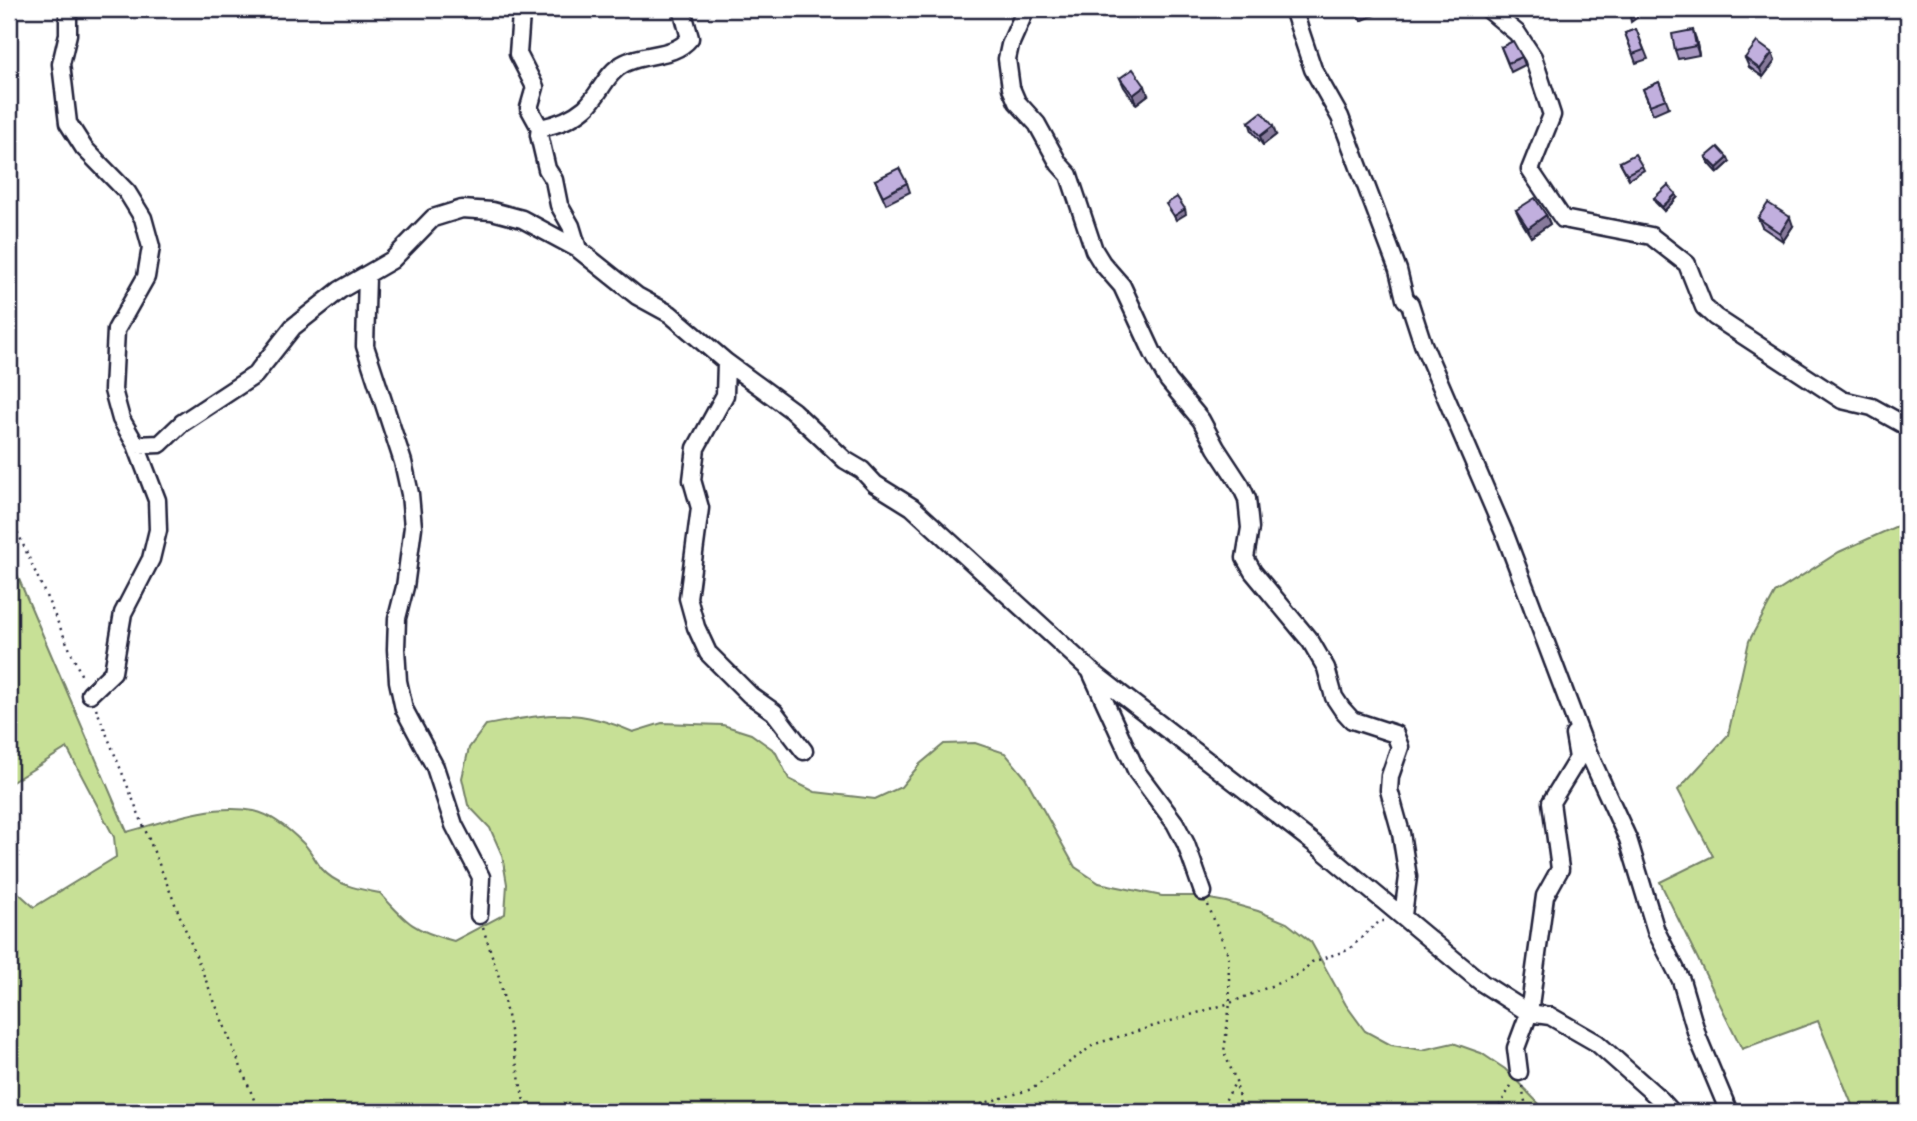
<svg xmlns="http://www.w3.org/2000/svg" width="1917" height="1121" font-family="Mynerve,sans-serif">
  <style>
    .green { fill: #c7e096; stroke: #748168; stroke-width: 2 }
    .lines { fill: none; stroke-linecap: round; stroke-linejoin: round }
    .street-casing { stroke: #22223b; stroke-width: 21 }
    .path { stroke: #22223b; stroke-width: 2.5; stroke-dasharray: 2 5; stroke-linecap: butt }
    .street { stroke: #fff; stroke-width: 16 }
    .wall { fill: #a696bf; stroke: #22223b; stroke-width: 2 }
    .shaded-wall { fill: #877a9b; stroke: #22223b; stroke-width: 2 }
    .building { fill: #c1afde; stroke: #22223b; stroke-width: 2 }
  </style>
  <rect width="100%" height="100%" fill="#fff"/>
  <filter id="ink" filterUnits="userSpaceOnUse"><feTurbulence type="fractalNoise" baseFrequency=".0143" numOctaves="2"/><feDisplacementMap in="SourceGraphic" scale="14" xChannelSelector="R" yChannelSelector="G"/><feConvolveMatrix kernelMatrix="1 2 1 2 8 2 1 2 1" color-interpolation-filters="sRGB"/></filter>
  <g filter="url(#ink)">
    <!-- green -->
    <path class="green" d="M1908 521V1112H1855L1818 1021 1742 1049 1660 882 1713 856 1678 790 1728 735 1749 641 1775 593 1839 552Z
      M9 556 127 832C166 821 212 803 254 811 273 815 290 830 303 843 311 850 315 861 322 869 337 886 359 889 380 893 407 923 414 931 454 941L505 914 507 884 502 855 490 828 468 805 462 778 469 748 486 725C546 714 575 706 633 732L662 723 723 725 751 734 775 751 789 779 815 792 875 799 901 787 920 764 944 744 975 743 1005 753 1025 777 1075 867 1099 883 1162 896H1194L1226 902 1258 911 1287 923 1311 942 1346 1005 1365 1031 1391 1045 1422 1050 1453 1043 1481 1053 1505 1069 1547 1112H9V894L15 890 34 907 116 857 114 837 67 748 9 784Z"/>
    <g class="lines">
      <!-- street casing -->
      <g class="street-casing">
        <path id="street" d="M68 9V34L61 64 68 123 84 148 127 192 143 218 151 247 146 277 116 330 113 390 121 419 136 445 157 500 158 530 151 559 123 613 113 672 90 694
          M529 9 521 14 518 54 535 87 529 108 540 128 539 135 547 169 554 180 559 205 571 226 578 249 637 296 670 314 726 362 793 411 845 460 862 470 875 484 912 507 1090 670 1320 848 1482 983 1529 1013 1550 1016 1597 1043 1661 1100 1672 1112
          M1026 9 1010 45 1007 59 1011 88 1017 102 1037 124 1059 164 1069 175 1094 250 1102 263 1122 286 1153 353 1168 380 1201 420 1216 448 1241 486 1247 499 1250 528 1245 558 1253 572 1311 642 1326 668 1334 697 1342 709 1352 720 1395 734 1400 747 1390 776 1389 790 1401 833 1408 877 1403 915
          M1293 9 1313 69 1340 117 1398 270 1405 299 1410 304 1423 344 1506 537 1583 741 1628 839 1656 931 1681 980 1698 1038 1729 1112
          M1488 9 1517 33 1533 57 1552 115 1530 170 1563 219 1651 236 1687 264 1704 307 1715 317 1842 400 1872 407 1908 427
          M540 128C556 125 572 119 585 108 600 95 606 72 625 63 647 52 674 58 690 38L682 9
          M367 276 365 346 403 462 410 494 413 527 405 587 397 618 396 649 398 681 404 709 435 767 454 825 481 877 479 915
          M726 362 725 395 696 448 692 480 700 508 688 598 696 627 708 653 750 695 774 712 804 751
          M136 445 160 444 182 423 255 375 293 327 340 290 392 260 433 218 462 209 492 211 522 219 578 249
          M1091 672 1137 772 1175 823 1186 844 1203 892
          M1519 1072 1516 1048 1529 1013 1545 896 1560 869 1551 802 1578 758 1574 735"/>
      </g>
      <!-- path -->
      <path class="path" d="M9 513 83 679
        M96 708 259 1112
        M1208 905 1228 954 1230 1003 1224 1052 1236 1081 1241 1112
        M483 928 500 980 526 1112
        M1522 1086 1527 1112
        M954 1112 1032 1089 1095 1044 1230 1003 1300 974 1312 962 1348 950 1380 921H1384
        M1219 1112 1236 1081
        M1496 1112 1512 1084"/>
      <!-- street -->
      <use href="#street" class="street"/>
    </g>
    <!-- wall -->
    <path class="wall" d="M1356 9H1373L1375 15 1361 21Z
      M1636 29 1648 59 1636 63 1625 33Z
      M1696 39 1699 55 1678 59 1675 50Z
      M1501 47 1522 57 1525 65 1511 72Z
      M1772 53 1775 61 1763 77 1749 67 1745 58Z
      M1120 78 1148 95 1136 104 1124 87Z
      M1659 82 1669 107 1653 114 1643 89Z
      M1249 122 1276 135 1263 145 1252 131Z
      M1706 157 1730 162 1718 173 1708 162Z
      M1620 162 1642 166 1644 170 1629 179Z
      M875 180 907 183 910 192 886 204Z
      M1654 198H1677L1664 211 1655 202Z
      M1516 210 1546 215 1550 224 1531 237 1520 219Z
      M1758 218 1793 226 1783 241 1762 227Z"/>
    <!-- shaded-wall -->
    <path class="shaded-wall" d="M1529 9H1538L1531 13Z
      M1641 10 1642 14 1631 22 1630 17Z
      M1693 30 1696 39 1699 55 1696 46Z
      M1772 53 1775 61 1763 77 1760 69Z
      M1145 86 1148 95 1136 104 1133 95Z
      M1273 126 1276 135 1263 145 1260 136Z
      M1728 158 1730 162 1718 173 1717 168Z
      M1676 194 1677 198 1664 211 1662 207Z
      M1185 209 1186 214 1176 220 1174 216Z
      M1546 215 1550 224 1531 237 1528 228Z
      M1790 217 1793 226 1783 241 1780 233Z"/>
    <!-- building -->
    <path class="building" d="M1356 9H1369L1358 14Z
      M1624 9H1640L1641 10 1630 17Z
      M1636 29 1644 50 1633 54 1625 33Z
      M1693 30 1696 46 1675 50 1672 34Z
      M1513 41 1522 57 1508 63 1501 47Z
      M1757 42 1772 53 1760 69 1745 58Z
      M1133 69 1145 86 1133 95 1120 78Z
      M1659 82 1666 99 1650 105 1643 89Z
      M1262 112 1273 126 1260 136 1249 122Z
      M1718 147 1728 158 1717 168 1706 157Z
      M1635 154 1642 166 1627 174 1620 162Z
      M899 168 907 183 883 196 875 180Z
      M1668 185 1676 194 1662 207 1654 198Z
      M1177 197 1185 209 1174 216 1166 204Z
      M1535 198 1546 215 1528 228 1516 210Z
      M1768 203 1790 217 1780 233 1758 218Z"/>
  </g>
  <!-- margin -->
  <rect width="1917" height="1121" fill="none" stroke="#fff" stroke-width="35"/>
  <rect x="18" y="18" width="1882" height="1086" fill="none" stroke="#22223b" stroke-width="2.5" filter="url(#ink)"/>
</svg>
